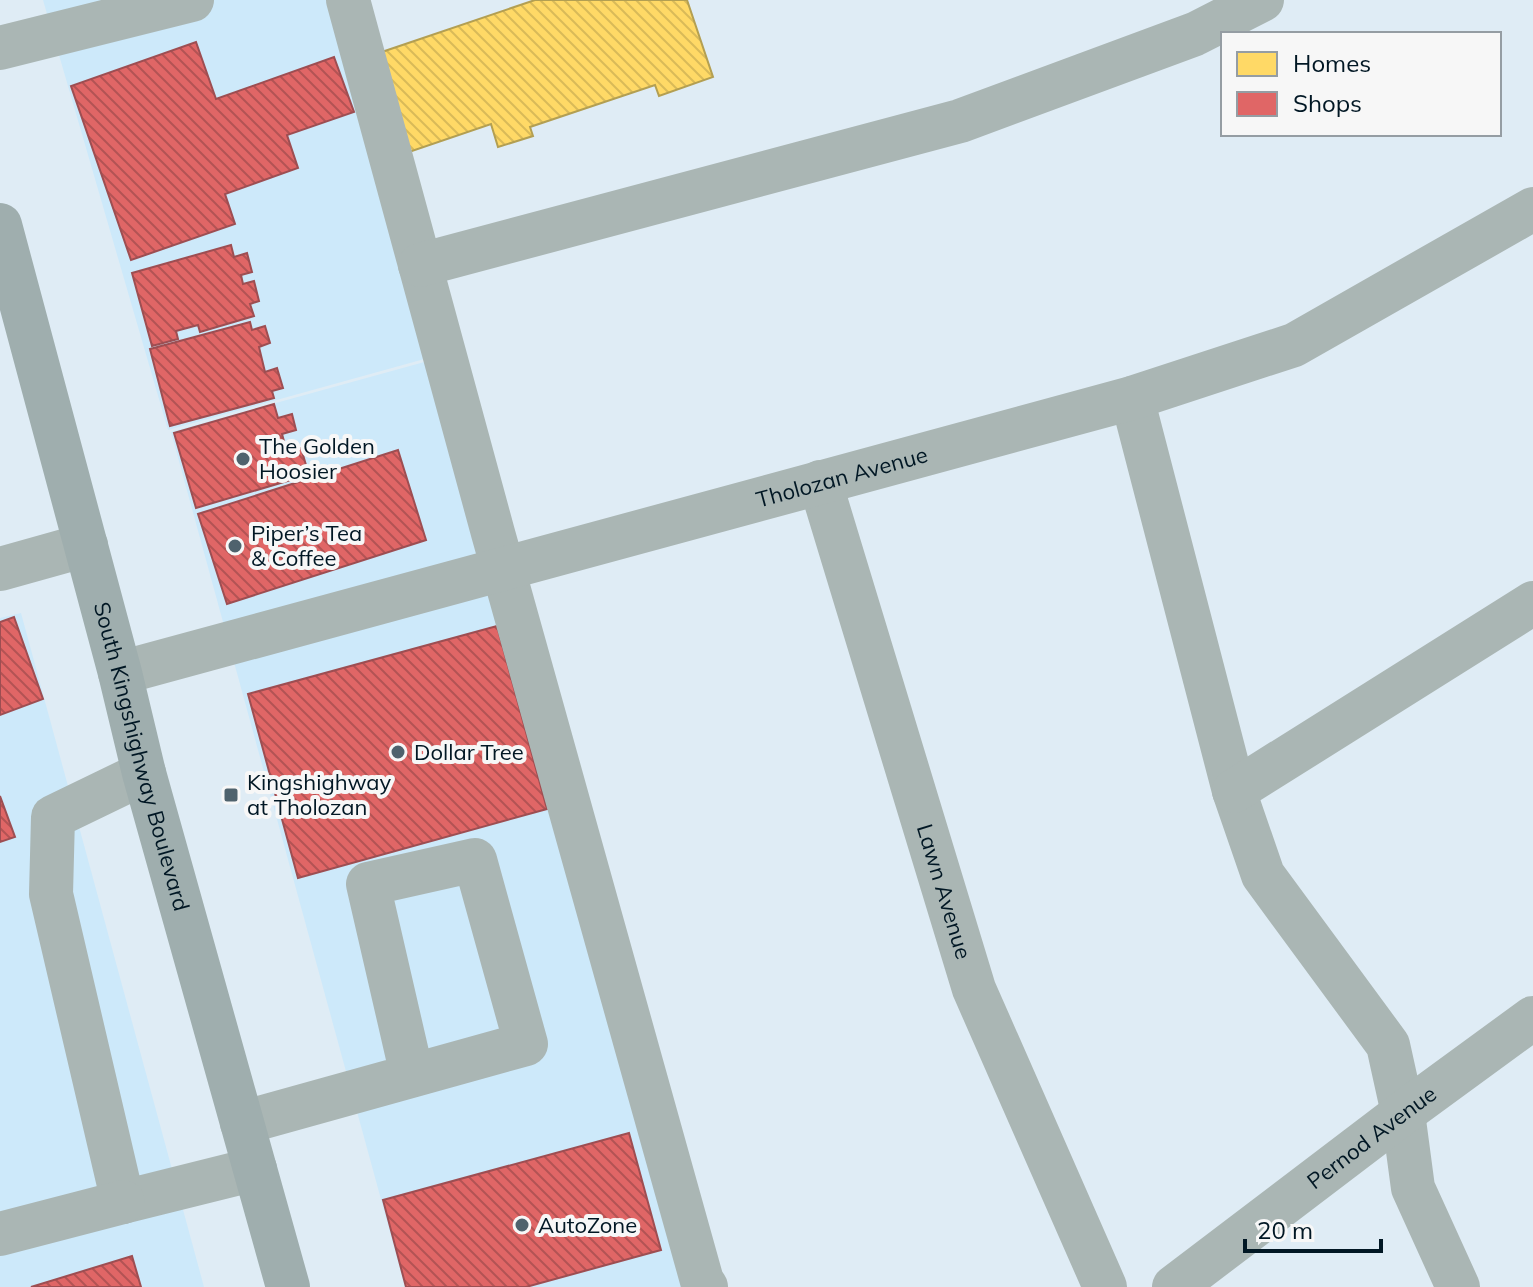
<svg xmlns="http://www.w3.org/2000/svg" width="1533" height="1287" font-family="Mulish,sans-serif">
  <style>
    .built { fill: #cde9fa }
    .homes { fill: url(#homes-back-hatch); stroke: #b39f52; stroke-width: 2 }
    .shops { fill: url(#shops-back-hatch); stroke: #9d4e52; stroke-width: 2 }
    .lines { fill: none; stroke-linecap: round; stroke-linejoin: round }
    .minor { stroke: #aab6b4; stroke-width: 44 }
    .major { stroke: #9faeae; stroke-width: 44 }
    .poi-dot { fill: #4f626d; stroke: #f7f7f7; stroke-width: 3 }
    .labels { text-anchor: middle; stroke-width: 8; stroke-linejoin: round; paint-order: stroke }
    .poi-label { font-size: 22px; fill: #011724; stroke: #f7f7f7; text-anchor: start }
    .street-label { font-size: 22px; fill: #011724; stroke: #f7f7f7 }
  </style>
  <defs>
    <pattern id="homes-back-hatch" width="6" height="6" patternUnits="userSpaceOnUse" patternTransform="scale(2)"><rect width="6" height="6" fill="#ffd966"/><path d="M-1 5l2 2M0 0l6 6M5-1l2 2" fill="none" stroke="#d9ba58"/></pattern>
    <pattern id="shops-back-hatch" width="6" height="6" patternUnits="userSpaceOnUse" patternTransform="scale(2)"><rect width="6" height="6" fill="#e06666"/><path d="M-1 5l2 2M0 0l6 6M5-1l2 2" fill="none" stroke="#b35354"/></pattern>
  </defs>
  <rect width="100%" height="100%" fill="#dfecf5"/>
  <!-- built -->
  <path class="built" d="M43 0H333L428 358 168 430Z
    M428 361 694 1287H405L171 432Z
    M21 613 204 1287H0V618Z"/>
  <!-- homes -->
  <path class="homes" d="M535 0H687L713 77 659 96 655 85 530 127 533 136 498 147 491 124 409 152 376 54Z"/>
  <!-- shops -->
  <path class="shops" d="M196 42 216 99 334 57 354 112 287 135 298 168 225 194 235 224 131 260 71 86Z
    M231 245 234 257 247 253 252 272 241 275 243 284 254 281 259 301 250 304 254 316 200 332 198 325 176 331 178 339 152 346 132 273Z
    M250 322 252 330 265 326 270 343 259 347 265 372 277 368 283 388 272 391 274 398 170 426 150 349Z
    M274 404 278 418 292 414 296 430 282 434 287 452 301 448 306 465 291 469 294 479 196 508 174 433Z
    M398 450 426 540 227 604 198 514Z
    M14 617 43 699 0 715V622Z
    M497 626 547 809 298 878 248 694Z
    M0 796 15 837 0 842Z
    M629 1133 661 1250 526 1287H406L383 1200Z
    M132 1256 141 1287H31Z"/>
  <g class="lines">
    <!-- minor -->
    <g class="minor">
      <path d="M348 0 493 533 702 1281 706 1287"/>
      <path d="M0 48 192 0"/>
      <path d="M420 265 960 121 1195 34 1262 0"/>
      <path d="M1132 398 1234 791 1263 875 1388 1045 1403 1113 1413 1188 1458 1287"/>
      <path id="s1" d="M820 482 974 989 1105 1287"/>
      <path d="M0 569 86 545"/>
      <path id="s2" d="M120 673 1132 398 1294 345 1533 209"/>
      <path d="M144 773 53 817 51 894 123 1202 255 1169"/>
      <path d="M1234 791 1533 603"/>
      <path d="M242 1123 526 1044 475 860 368 884 412 1075"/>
      <path d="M0 1234 123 1202"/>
      <path id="s3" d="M1174 1287 1403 1113 1533 1018"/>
    </g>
    <!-- major -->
    <path class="major" id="s4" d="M0 225 120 673 144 773 288 1287"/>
  </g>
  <!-- markers -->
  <g class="poi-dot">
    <circle cx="243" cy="459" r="8"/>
    <circle cx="235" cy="546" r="8"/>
    <circle cx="398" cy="752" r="8"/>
    <rect x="223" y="787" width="16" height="16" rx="4"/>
    <circle cx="522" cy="1225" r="8"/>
  </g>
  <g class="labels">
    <!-- poi labels -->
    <g class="poi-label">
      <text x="259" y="454">The Golden<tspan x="259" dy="25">Hoosier</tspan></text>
      <text x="251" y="541">Piper’s Tea<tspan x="251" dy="25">&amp; Coffee</tspan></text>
      <text x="414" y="760">Dollar Tree</text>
      <text x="247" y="790">Kingshighway<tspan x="247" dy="25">at Tholozan</tspan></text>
      <text x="538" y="1233">AutoZone</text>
    </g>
    <!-- street labels -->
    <g class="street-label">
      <text dy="8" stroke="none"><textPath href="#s2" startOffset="748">Tholozan Avenue</textPath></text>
      <text dy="8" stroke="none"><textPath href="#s4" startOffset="550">South Kingshighway Boulevard</textPath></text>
      <text dy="8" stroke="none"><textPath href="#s1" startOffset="428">Lawn Avenue</textPath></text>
      <text dy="8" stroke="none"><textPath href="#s3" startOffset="248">Pernod Avenue</textPath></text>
    </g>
  </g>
  <!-- legend -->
  <rect x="1221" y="32" width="280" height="104" fill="#f7f7f7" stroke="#959da3" stroke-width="2"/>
  <rect x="1237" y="52" width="40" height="24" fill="#ffd966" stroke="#959da3" stroke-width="2"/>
  <text x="1293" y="72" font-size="24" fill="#011724">Homes</text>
  <rect x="1237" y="92" width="40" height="24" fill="#e06666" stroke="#959da3" stroke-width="2"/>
  <text x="1293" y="112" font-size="24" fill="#011724">Shops</text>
  <!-- scale -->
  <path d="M1245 1239v12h136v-12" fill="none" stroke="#011724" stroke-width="4"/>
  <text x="1257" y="1239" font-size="24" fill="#011724" stroke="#f7f7f7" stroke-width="6" paint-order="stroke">20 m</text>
</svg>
